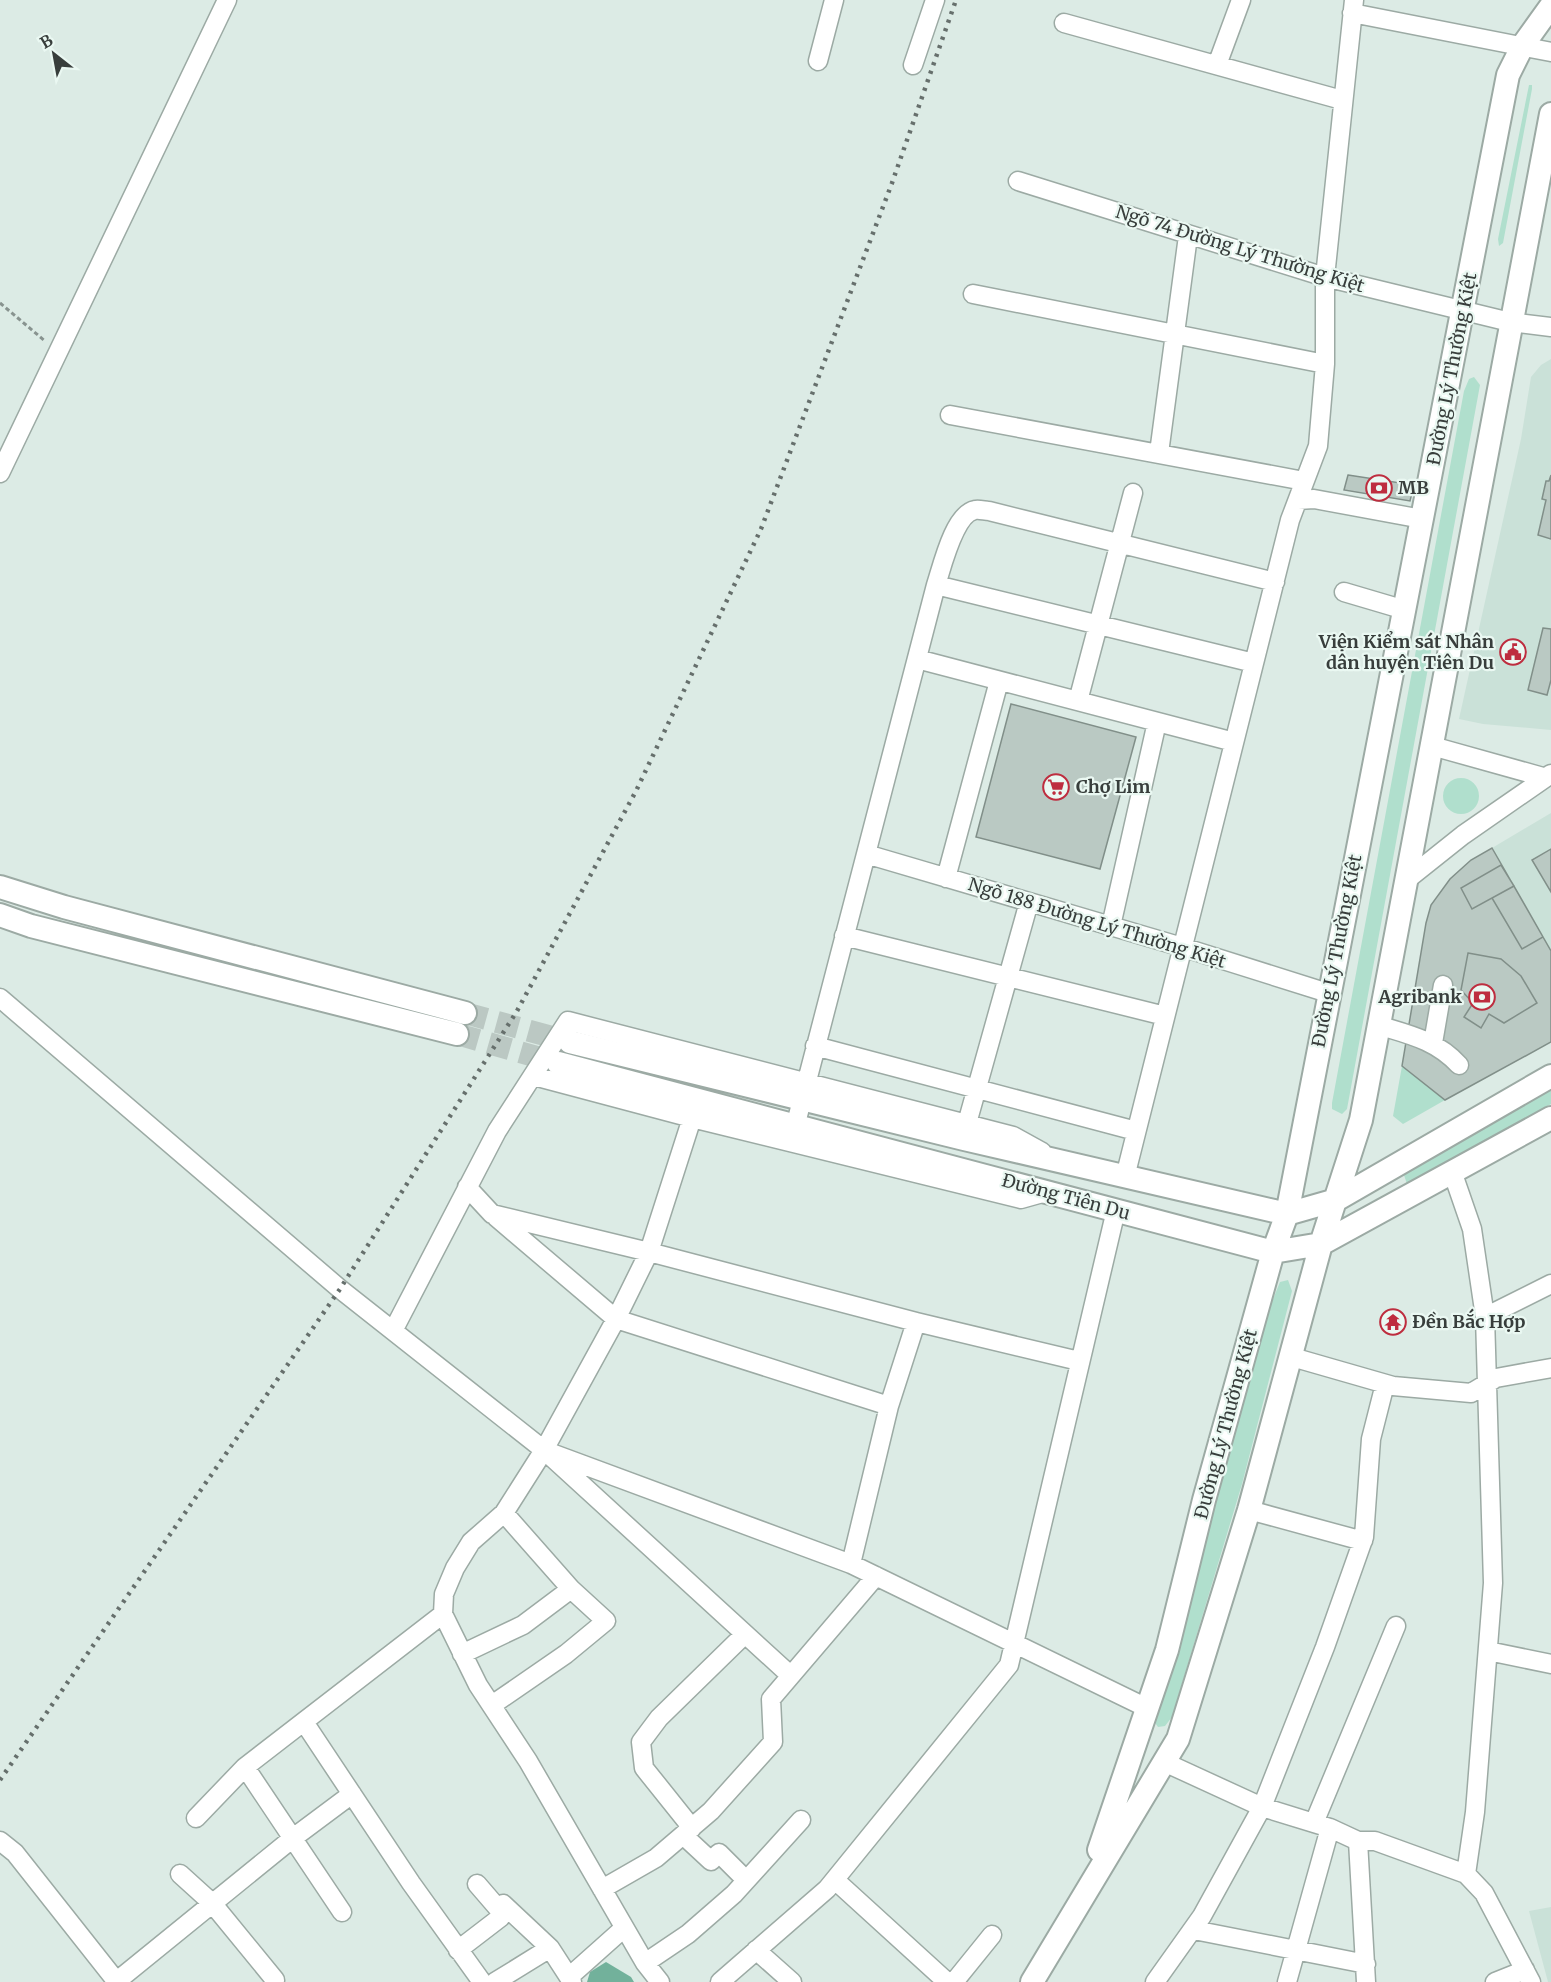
<svg xmlns="http://www.w3.org/2000/svg" width="1551" height="1982" font-family="Merriweather,serif">
  <style>
    .built { fill: #cae1d8 }
    .green { fill: #b0dfcd }
    .water { fill: #72b19b }
    .building { fill: #bac9c3; stroke: #818f89; stroke-width: 1.5 }
    .lines { fill: none; stroke-linecap: round; stroke-linejoin: round }
    .major-tunnel { stroke: #bbc8c3; stroke-width: 22; stroke-dasharray: 22 11; stroke-linecap: butt }
    .minor-casing { stroke: #9caaa4; stroke-width: 21 }
    .major-casing { stroke: #9caaa4; stroke-width: 26 }
    .path { stroke: #88938f; stroke-width: 3; stroke-dasharray: 4.5 3; stroke-linecap: butt }
    .minor { stroke: #fff; stroke-width: 18 }
    .major { stroke: #fff; stroke-width: 22 }
    .rail { stroke: #666f6c; stroke-width: 4.5; stroke-dasharray: 3 6; stroke-linecap: butt }
    .labels { text-anchor: middle; stroke-width: 4.5; stroke-linejoin: round; paint-order: stroke }
    .street-label { font-size: 18px; fill: #383e3c; stroke: #eaf8f2 }
    .poi-label { font-size: 18px; font-weight: bold; fill: #383e3c; stroke: #eaf8f2; text-anchor: start }
  </style>
  <rect width="100%" height="100%" fill="#dcebe5"/>
  <!-- built -->
  <path class="built" d="M1551 359V730L1483 724 1459 719 1521 439 1531 377 1541 365Z
    M1551 813V951L1492 848Z
    M1551 1907V1982H1548L1529 1911Z"/>
  <!-- green -->
  <path class="green" d="M1529 85H1532V89L1503 243 1499 246 1498 239Z
    M1474 377 1480 385 1347 1109 1342 1114 1332 1109V1103L1464 391 1469 379Z
    M1443 796a18 18 0 1 1 36 0a18 18 0 1 1-36 0Z
    M1402 1066 1445 1100 1403 1124 1393 1116Z
    M1551 1084V1104L1407 1184 1404 1175 1406 1169Z
    M1288 1280 1292 1291 1242 1484 1172 1717 1165 1726 1158 1727 1153 1720 1171 1664 1269 1309 1280 1282Z"/>
  <!-- water -->
  <path class="water" d="M606 1962 631 1977 634 1982H587L590 1972Z"/>
  <!-- building -->
  <path class="building" d="M1348 475 1414 485 1410 501 1344 490Z
    M1551 475V539L1538 535 1546 500 1542 499 1546 481H1549Z
    M1543 628 1551 629V680L1547 695 1528 690Z
    M1011 704 1136 737 1100 869 976 837Z
    M1492 848 1551 951V1042L1445 1100 1402 1066 1426 923 1431 905 1450 879 1471 860Z
    M1551 849V892L1532 860Z
    M1501 865 1514 886 1472 909 1461 888Z
    M1514 886 1543 937 1522 949 1492 898Z
    M1468 953 1501 959 1521 976 1537 1003 1504 1023 1489 1014 1481 1028 1464 1017 1473 1003 1461 990Z"/>
  <g class="lines">
    <!-- major-tunnel -->
    <path class="major-tunnel" d="M465 1013 570 1042
      M457 1034 558 1063"/>
    <!-- minor casing -->
    <g class="minor-casing">
      <path id="minor" d="M1352 13 1551 52
        M1064 23 1342 100
        M818 61 834 0
        M913 65 935 0
        M1217 65 1241 0
        M1018 181 1325 277 1510 322 1551 327
        M973 294 1325 364
        M950 415 1304 481
        M1159 453 1188 236
        M0 473 227 0
        M1298 500 1314 499 1422 519
        M936 585 1254 663
        M1344 592 1405 610
        M917 659 1234 742
        M1078 701 1133 493
        M1432 746 1543 777
        M866 854 1182 947 1328 993
        M946 878 999 681
        M1409 878 1463 835 1551 774
        M1111 926 1157 722
        M844 936 1165 1016
        M0 998 340 1289 544 1450 790 1675
        M1381 1026C1411 1035 1437 1041 1459 1065
        M1433 1043 1443 985
        M815 1046 1136 1131
        M534 1076 692 1118 1021 1199 1046 1192
        M795 1127 936 585C942 567 954 514 975 510 979 509 985 511 989 511L1275 582
        M964 1134 1029 902
        M1453 1174 1472 1229 1485 1317 1493 1583 1475 1812 1466 1874
        M1125 1177 1290 520 1318 446 1325 364V277L1354 0
        M467 1187 492 1214 649 1252 916 1322
        M496 1217 616 1319 889 1406
        M1485 1317 1551 1284
        M394 1329 497 1131 568 1021 1013 1136 1042 1152
        M1292 1357 1393 1386 1471 1393 1496 1378 1551 1368
        M554 1454 851 1564 1147 1708
        M1249 1510 1363 1541
        M851 1564 889 1406 916 1322 1079 1361
        M1488 1651 1551 1664
        M462 1654 523 1625 571 1589
        M492 1705 566 1654 606 1621 571 1589 504 1513
        M304 1722 411 1883 482 1982
        M1164 1762 1262 1807 1330 1828 1358 1841H1375L1466 1874 1484 1893 1531 1982
        M245 1767 342 1912
        M196 1818 245 1767 443 1614
        M1314 1823 1396 1626
        M692 1828 644 1768 641 1742 659 1718 745 1634
        M683 1835 711 1861 719 1853 746 1880
        M0 1841 15 1853 117 1982
        M1358 1841 1366 1982
        M180 1874 212 1903 275 1980
        M835 1880 947 1982
        M477 1884 502 1913
        M602 1889 656 1858 711 1811 773 1742 771 1699 876 1576
        M1194 1930 1366 1964
        M458 1950 501 1917 503 1904 550 1948 572 1982
        M756 1950 792 1982
        M645 1963 688 1934 734 1894 801 1820
        M569 1977 624 1928
        M117 1981 293 1838 352 1794
        M495 1982 550 1948
        M660 1982 645 1963 528 1761 478 1685 443 1614 444 1594 455 1568 471 1542 504 1513 544 1450 616 1319 649 1252 692 1118
        M720 1982 827 1889 1009 1665 1116 1210
        M954 1982 992 1935
        M1155 1982 1202 1916 1262 1807 1325 1647 1364 1537 1371 1439 1385 1384
        M1287 1982 1330 1828
        M1495 1982 1525 1970"/>
    </g>
    <!-- major casing -->
    <g class="major-casing">
      <path id="major" d="M0 887 64 907 465 1013
        M0 915 31 926 457 1034
        M570 1042 964 1139 1287 1214 1336 1200 1551 1076
        M558 1063 1273 1252 1321 1244 1551 1118
        M1099 1850 1167 1650 1204 1500 1273 1252 1287 1214 1508 75 1523 45 1551 6
        M1032 1982 1178 1739 1249 1510 1321 1244 1361 1120 1551 114"/>
    </g>
    <!-- path -->
    <path class="path" d="M0 303 45 341"/>
    <!-- minor -->
    <use href="#minor" class="minor"/>
    <!-- major -->
    <use href="#major" class="major"/>
    <!-- rail -->
    <path class="rail" d="M0 1780 340 1289 517 1011 636 791 761 529 892 183 956 0"/>
  </g>
  <!-- icons -->
  <defs>
    <g id="bank-ring" transform="scale(1.35)"><circle r="9.5" fill="#eaf8f2" stroke="#be2d3f" stroke-width="1.5"/><path d="M-6-4H6V4H-6ZM0-2.3a2.3 2.3 0 1 0 0 4.6a2.3 2.3 0 1 0 0-4.6Z" fill="#be2d3f"/></g>
    <g id="civic-ring" transform="scale(1.35)"><circle r="9.5" fill="#eaf8f2" stroke="#be2d3f" stroke-width="1.5"/><path d="M-.6-6.5H3V-4.5H.6V-3L4-1V1h2V6H-6V1h2V-1L-.6-3ZM-1.2 2.5V6h2.4V2.5Z" fill="#be2d3f"/></g>
    <g id="supermarket-ring" transform="scale(1.35)"><circle r="9.5" fill="#eaf8f2" stroke="#be2d3f" stroke-width="1.5"/><path d="M-6-5.5h2.5l.6 2H6L4.5 2H-2.5L-4.4-4H-6ZM-1.5 3.2a1.3 1.3 0 1 0 .1 0ZM3 3.2a1.3 1.3 0 1 0 .1 0Z" fill="#be2d3f"/></g>
    <g id="temple-ring" transform="scale(1.35)"><circle r="9.5" fill="#eaf8f2" stroke="#be2d3f" stroke-width="1.5"/><path d="M0-6L5-2H3V0L6.5 2.5H4V6H1.5V3h-3V6H-4V2.5H-6.5L-3 0V-2H-5Z" fill="#be2d3f"/></g>
  </defs>
  <g fill-rule="evenodd">
    <use href="#bank-ring" x="1379" y="488"/>
    <use href="#civic-ring" x="1513" y="652"/>
    <use href="#supermarket-ring" x="1056" y="787"/>
    <use href="#bank-ring" x="1482" y="997"/>
    <use href="#temple-ring" x="1393" y="1322"/>
  </g>
  <g class="labels">
    <!-- street labels -->
    <g class="street-label">
      <text transform="translate(1240 249) rotate(17)" y="6">Ngõ 74 Đường Lý Thường Kiệt</text>
      <text transform="translate(1452 369) rotate(-79)" y="6">Đường Lý Thường Kiệt</text>
      <text transform="translate(1097 923) rotate(17)" y="6">Ngõ 188 Đường Lý Thường Kiệt</text>
      <text transform="translate(1337 951) rotate(-79)" y="6">Đường Lý Thường Kiệt</text>
      <text transform="translate(1066 1197) rotate(15)" y="6">Đường Tiên Du</text>
      <text transform="translate(1226 1424) rotate(-75)" y="6">Đường Lý Thường Kiệt</text>
    </g>
    <!-- poi labels -->
    <g class="poi-label">
      <text x="1398" y="494">MB</text>
      <text x="1494" y="648" text-anchor="end">Viện Kiểm sát Nhân<tspan x="1494" dy="21">dân huyện Tiên Du</tspan></text>
      <text x="1076" y="793">Chợ Lim</text>
      <text x="1462" y="1003" text-anchor="end">Agribank</text>
      <text x="1412" y="1328">Đền Bắc Hợp</text>
    </g>
  </g>
  <!-- north arrow -->
  <g transform="translate(54 54) rotate(329)" stroke="#eaf8f2" stroke-width="4.5" paint-order="stroke">
  <path d="M0-4.5L10 22L0 15L-10 22Z" fill="#383e3c"/>
  <text y="-9" font-size="16" font-weight="bold" text-anchor="middle" fill="#383e3c">B</text>
  </g>
</svg>
